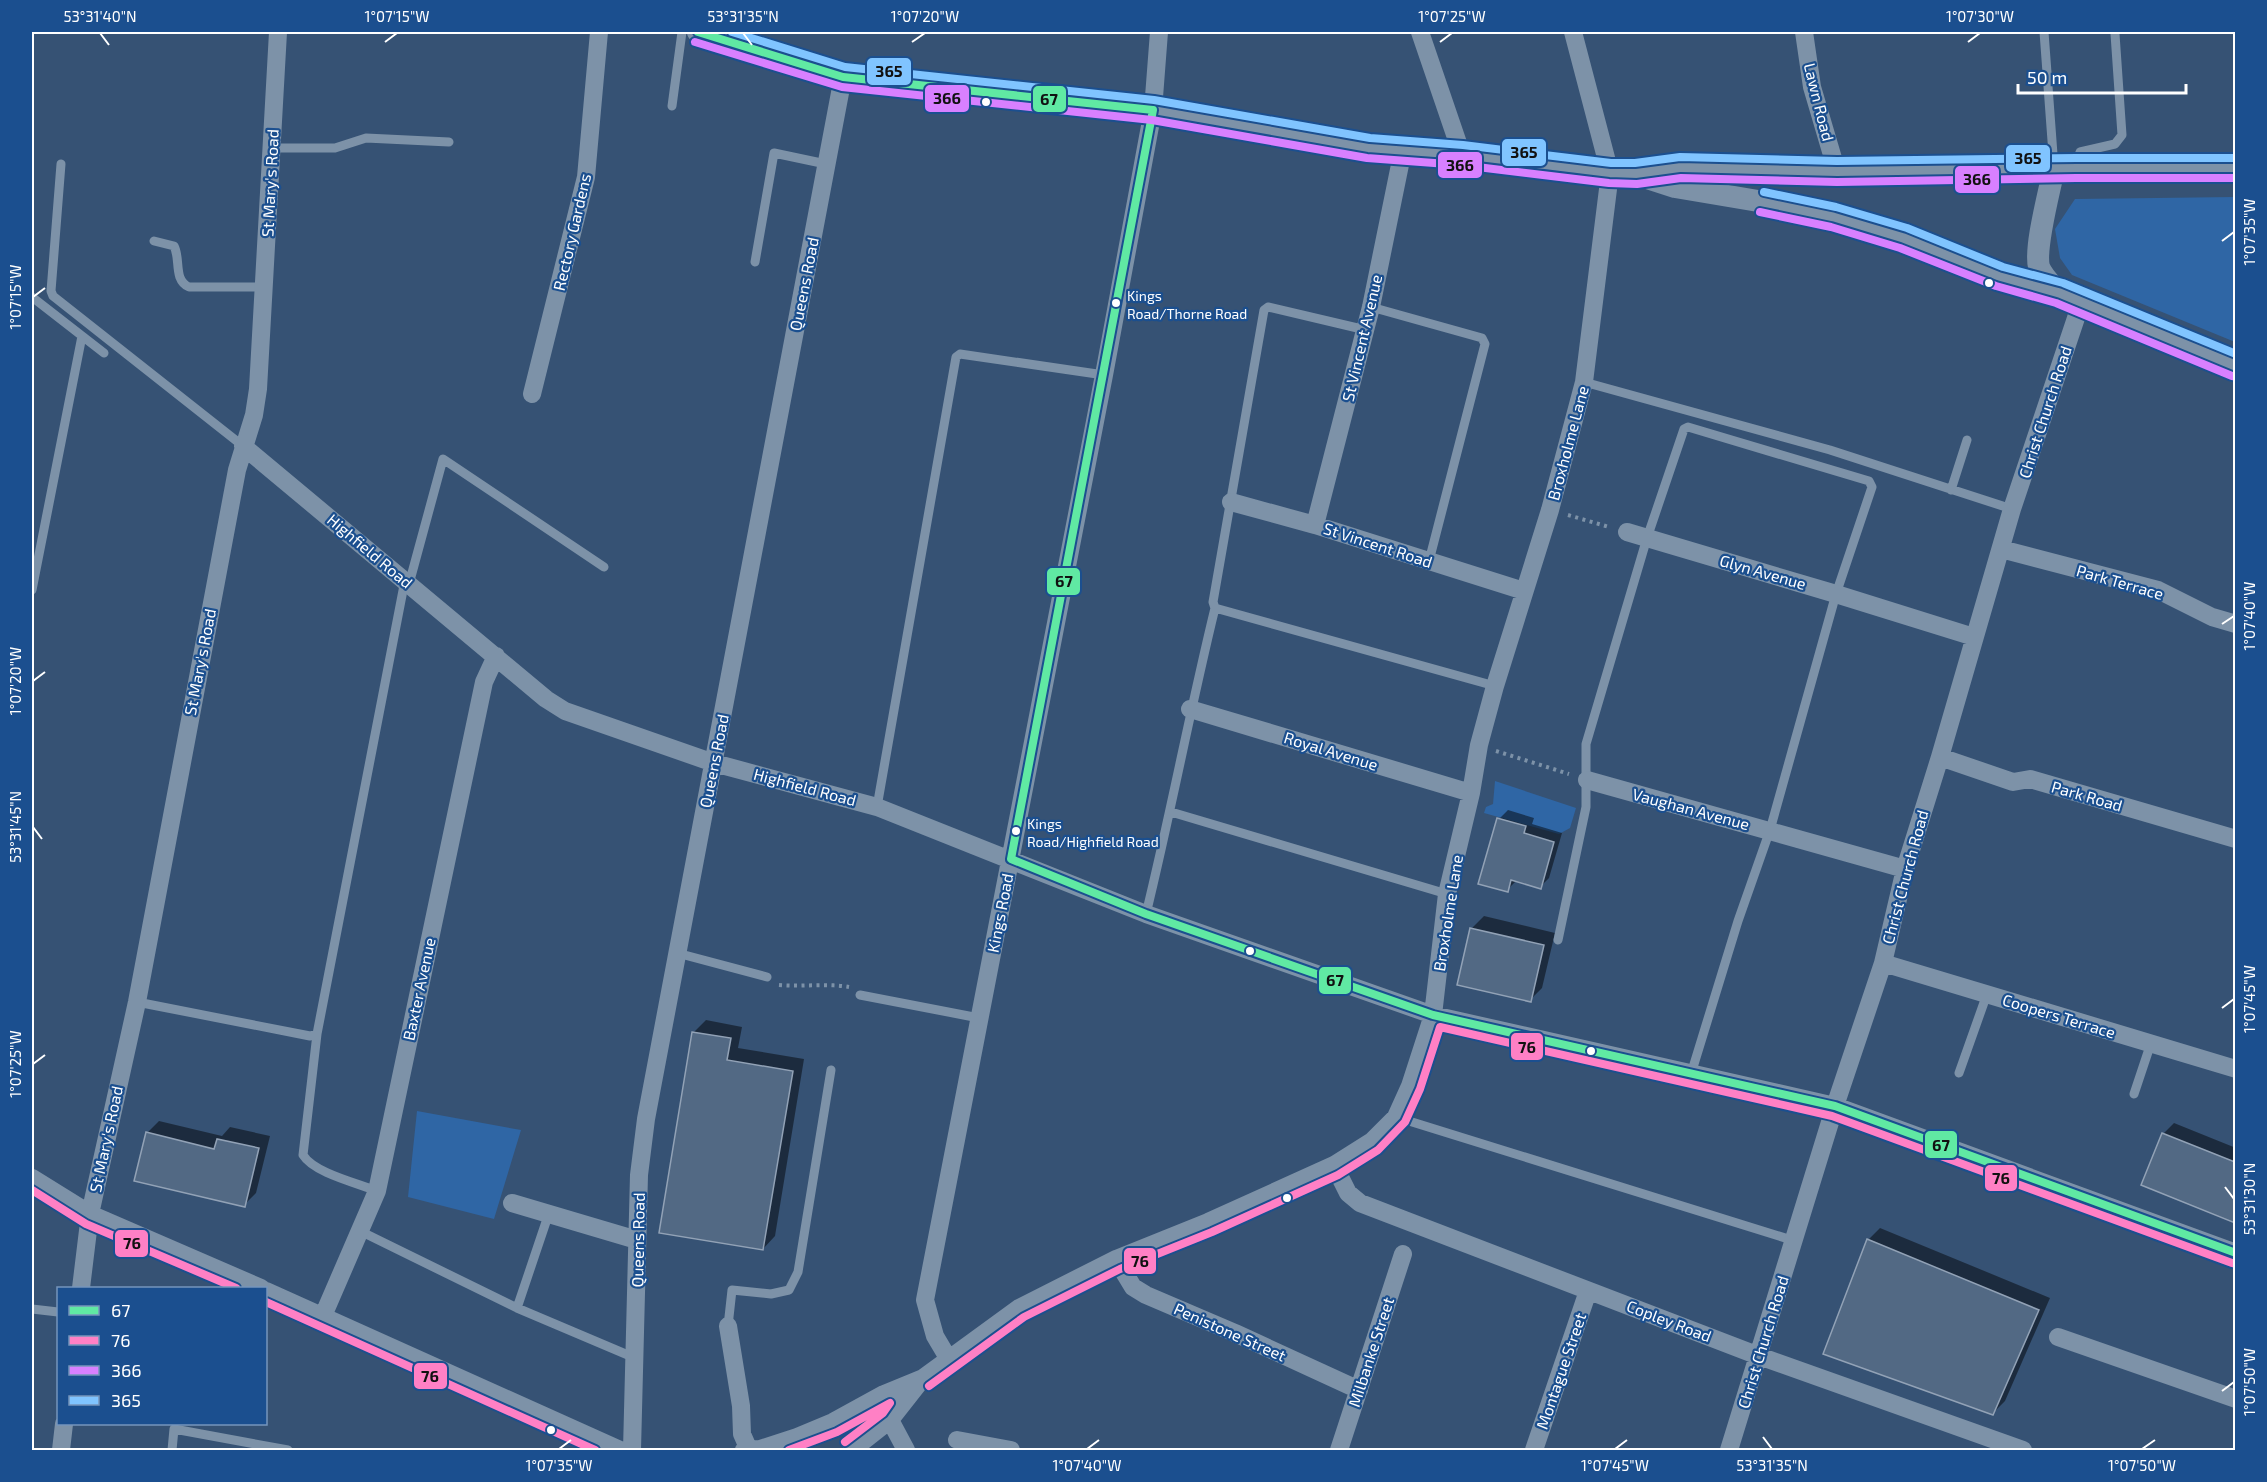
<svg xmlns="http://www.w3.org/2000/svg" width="2267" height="1482" font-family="'Exo 2',sans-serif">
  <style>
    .green { fill: #2f66a5 }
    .shadow { fill: #0007 }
    .building { fill: #526984; stroke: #92a2b6; stroke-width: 1.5 }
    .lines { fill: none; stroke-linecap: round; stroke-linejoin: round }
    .path { stroke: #7d92a8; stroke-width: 4; stroke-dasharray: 3 4.5; stroke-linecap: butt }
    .service { stroke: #7d92a8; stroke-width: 9 }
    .minor { stroke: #7d92a8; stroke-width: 18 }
    .tertiary { stroke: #7d92a8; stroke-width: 22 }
    .bus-1-casing { stroke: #1b4f8f; stroke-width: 12 }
    .bus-2-casing { stroke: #1b4f8f; stroke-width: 12 }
    .bus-3-casing { stroke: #1b4f8f; stroke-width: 12 }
    .bus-4-casing { stroke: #1b4f8f; stroke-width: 12 }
    .bus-1 { stroke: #60e9a3; stroke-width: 8 }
    .bus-2 { stroke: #ff80c5; stroke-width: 8 }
    .bus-3 { stroke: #d880ff; stroke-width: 8 }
    .bus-4 { stroke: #80c4ff; stroke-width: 8 }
    .ticks { fill: none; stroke: #fff; stroke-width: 2 }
    .bus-dot { fill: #fff; stroke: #1b4f8f; stroke-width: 2 }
    .labels { text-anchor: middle; stroke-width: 4.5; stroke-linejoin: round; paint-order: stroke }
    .bus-label { font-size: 14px; fill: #fff; stroke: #1b4f8f; text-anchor: start }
    .street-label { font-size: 16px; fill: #fff; stroke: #1b4f8f }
    .line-badge { stroke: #1b4f8f; stroke-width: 2 }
    .pale-badge-label { font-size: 16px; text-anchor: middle; font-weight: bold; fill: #111 }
    .neatline { fill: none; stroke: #fff; stroke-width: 2 }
    .ticks-label { font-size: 15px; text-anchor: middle; fill: #fff }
  </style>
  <rect width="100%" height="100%" fill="#365274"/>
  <!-- green -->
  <path class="green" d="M2235 197V342L2072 275 2060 258 2055 229 2075 199Z
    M1495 781 1576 808 1570 828 1559 834 1484 813 1486 807 1493 804Z
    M417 1111 521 1130 494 1219 408 1197Z"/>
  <!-- shadow -->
  <path class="shadow" d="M1508 810 1534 818 1532 824 1562 833 1549 878 1540 887 1516 881 1507 890 1499 819Z
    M1484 916 1555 933 1542 988 1530 1000 1472 928Z
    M706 1020 742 1027 738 1048 804 1059 775 1236 763 1249 693 1033Z
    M159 1121 222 1136 230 1127 270 1136 256 1193 244 1205 147 1133Z
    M2174 1123 2236 1148V1222L2228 1218 2163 1134Z
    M1880 1228 2050 1298 2005 1401 1992 1414 1868 1240Z"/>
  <!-- building -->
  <path class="building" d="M1497 818 1526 826 1524 833 1554 842 1541 889 1511 880 1508 892 1478 884Z
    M1470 928 1544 945 1531 1002 1457 985Z
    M692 1032 731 1038 727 1060 793 1071 763 1250 659 1233Z
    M146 1132 214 1149 217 1139 259 1148 245 1207 134 1181Z
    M2162 1133 2235 1162V1223L2141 1185Z
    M1867 1239 2039 1310 1993 1415 1823 1354Z"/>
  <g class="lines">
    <!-- path -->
    <path class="path" d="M1568 515 1609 527
      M1496 751 1569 774
      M779 985C803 987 826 983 849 987"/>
    <!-- service -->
    <path class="service" d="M2044 32 2054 168
      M672 106 682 32
      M272 148H335L366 138 449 142
      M61 164 51 291 53 296 243 446
      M2076 168 2080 152 2115 144 2122 135 2115 34
      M154 241 174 246C181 259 173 280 189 287H264
      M755 262 774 153 826 164
      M32 297 104 353
      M1371 307 1482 338 1485 344 1429 561
      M1366 330 1268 307 1264 310 1213 602 1215 608 1495 686
      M1584 382 1830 450 2012 509
      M1951 490 1967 440
      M409 584 443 459 604 567
      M32 590 82 336
      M877 807 956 357 960 354 1104 375
      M1171 812 1447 894
      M1146 914C1171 812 1190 710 1215 608
      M1558 940 1586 807V744L1647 538 1684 429 1688 427 1869 481 1872 487 1836 594 1770 830 1738 921 1691 1074
      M677 953 767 977
      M860 995 979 1018
      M137 1002 310 1036 317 1034 405 580
      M317 1034 303 1155C314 1173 357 1183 377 1191
      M1959 1073 1987 994
      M2134 1094 2151 1043
      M1396 1117 1795 1241
      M360 1231 517 1308 635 1358
      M517 1308 549 1213
      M32 1309 58 1312
      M728 1326 732 1290 771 1294 789 1290 798 1272 831 1070
      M172 1450 174 1429 288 1450"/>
    <!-- minor -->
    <path class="minor" d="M1420 32 1462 155
      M1804 32 1812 87 1837 172
      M532 394 586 177 599 32
      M243 446 546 699 565 711 714 763 877 807 1146 914 1433 1015 1835 1106 2236 1253
      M1231 502 1315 525 1524 591
      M1315 525 1371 307 1403 150
      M1627 532 1836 594 1974 637
      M2001 549 2158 590 2212 617 2236 624
      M1190 709 1471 793
      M1940 757 2013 782 2030 779 2236 839
      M1587 780 1905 869
      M1883 963 2236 1069
      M1334 1165 1348 1193 1360 1203 1759 1356 2023 1450
      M32 1178 90 1214 261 1288
      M512 1203 637 1240
      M1116 1259 1133 1287 1146 1295 1235 1333 1359 1390
      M81 1288 90 1214 137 1002 237 470 254 415 258 389 278 32
      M266 1291 620 1450
      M323 1316 377 1191 484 682 496 656
      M728 1326 741 1406 742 1434 749 1450
      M2058 1337 2236 1399
      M948 1358 935 1336 925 1300 1104 375 1153 110 1159 32
      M923 1378 1019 1308 1116 1259 1208 1222 1334 1165 1372 1141 1396 1117 1410 1086 1433 1015 1447 894 1471 793 1479 745 1495 686 1550 510 1584 382 1610 173 1573 32
      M841 1421 869 1419 890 1420 906 1450
      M957 1440 1011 1450
      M61 1450 64 1424
      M632 1450 639 1175 646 1119 843 77
      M744 1450 760 1449 797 1437 833 1422 884 1394 923 1378 890 1420 852 1450
      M1339 1450 1403 1254
      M1534 1450 1588 1291
      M1729 1450 1835 1106 1883 963 1905 869 1940 757 2012 509 2081 303"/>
    <!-- tertiary -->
    <path class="tertiary" d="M698 32 843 77 1153 110 1369 148 1462 155 1610 173 1636 174 1680 167 1837 172 2076 168H2236
      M2054 168C2050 190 2034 247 2039 267 2043 277 2052 285 2059 293
      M1638 175 1675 187 1770 203 1836 217 1904 238 2035 289 2059 293 2236 366"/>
    <!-- bus-1 casing -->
    <g class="bus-1-casing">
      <path id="bus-1" d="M698 32 843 77 1153 110 1011 859 1146 914 1433 1015 1835 1106 2236 1253"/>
    </g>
    <!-- bus-2 casing -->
    <g class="bus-2-casing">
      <path id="bus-2" d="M32 1190 86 1224 236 1288
        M266 1302 595 1450
        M929 1386 1024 1317 1120 1269 1212 1232 1338 1175 1378 1150 1405 1122 1420 1089 1440 1027 1832 1116 2232 1263
        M789 1450 837 1432 890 1403 883 1413 845 1442"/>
    </g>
    <!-- bus-3 casing -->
    <g class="bus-3-casing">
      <path id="bus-3" d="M695 42 842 87 1152 120 1367 158 1461 165 1609 183 1637 184 1681 178 1837 182 2076 178H2236
        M1760 212 1831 227 1900 248 1996 286 2056 303 2232 376"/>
    </g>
    <!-- bus-4 casing -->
    <g class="bus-4-casing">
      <path id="bus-4" d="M732 32 845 67 1154 100 1370 138 1463 145 1611 163H1635L1680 157 1837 161 2076 158H2236
        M1764 192 1836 207 1907 228 2003 267 2063 283 2236 354"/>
    </g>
    <!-- bus-1 -->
    <use href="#bus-1" class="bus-1"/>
    <!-- bus-2 -->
    <use href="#bus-2" class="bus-2"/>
    <!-- bus-3 -->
    <use href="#bus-3" class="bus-3"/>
    <!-- bus-4 -->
    <use href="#bus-4" class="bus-4"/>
  </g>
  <!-- ticks -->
  <path class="ticks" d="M100 33 109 45M743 33 752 45M385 42 397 33M912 42 925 33M1440 42 1452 33M1968 42 1980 33M2222 241 2234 232M33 297 45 288M2222 624 2234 616M33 681 45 672M33 827 42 839M2222 1008 2234 999M33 1064 45 1055M2225 1187 2234 1199M2222 1391 2234 1382M1763 1437 1772 1449M559 1449 571 1440M1087 1449 1099 1440M1615 1449 1627 1440M2142 1449 2155 1440"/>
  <!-- markers -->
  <g class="bus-dot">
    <circle cx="986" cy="102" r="5"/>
    <circle cx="1989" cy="283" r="5"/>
    <circle cx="1116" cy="303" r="5"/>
    <circle cx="1016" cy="831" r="5"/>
    <circle cx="1250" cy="951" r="5"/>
    <circle cx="1591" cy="1051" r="5"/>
    <circle cx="1287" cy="1198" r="5"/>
    <circle cx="551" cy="1430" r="5"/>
  </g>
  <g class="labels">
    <!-- bus labels -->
    <g class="bus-label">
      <text x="1127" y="301">Kings<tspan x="1127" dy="18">Road/Thorne Road</tspan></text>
      <text x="1027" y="829">Kings<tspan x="1027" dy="18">Road/Highfield Road</tspan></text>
    </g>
    <!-- street labels -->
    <g class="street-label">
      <text transform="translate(1819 102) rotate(76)" y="6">Lawn Road</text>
      <text transform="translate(270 183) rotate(-87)" y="6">St Mary's Road</text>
      <text transform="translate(572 232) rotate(-77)" y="6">Rectory Gardens</text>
      <text transform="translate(804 284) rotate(-79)" y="6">Queens Road</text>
      <text transform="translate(1362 338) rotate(-77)" y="6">St Vincent Avenue</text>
      <text transform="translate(2045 412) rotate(-72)" y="6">Christ Church Road</text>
      <text transform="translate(1568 443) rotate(-75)" y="6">Broxholme Lane</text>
      <text transform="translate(1378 545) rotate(18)" y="6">St Vincent Road</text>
      <text transform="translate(370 551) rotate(40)" y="6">Highfield Road</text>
      <text transform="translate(1763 572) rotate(16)" y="6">Glyn Avenue</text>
      <text transform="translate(2120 582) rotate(16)" y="6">Park Terrace</text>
      <text transform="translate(200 662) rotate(-79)" y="6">St Mary's Road</text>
      <text transform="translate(1331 751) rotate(17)" y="6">Royal Avenue</text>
      <text transform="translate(714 761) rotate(-79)" y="6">Queens Road</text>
      <text transform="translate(805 787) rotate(15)" y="6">Highfield Road</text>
      <text transform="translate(2087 796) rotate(16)" y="6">Park Road</text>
      <text transform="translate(1691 809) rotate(15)" y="6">Vaughan Avenue</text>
      <text transform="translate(1905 877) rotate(-75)" y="6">Christ Church Road</text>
      <text transform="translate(1000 913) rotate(-79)" y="6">Kings Road</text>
      <text transform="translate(1448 913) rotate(-81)" y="6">Broxholme Lane</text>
      <text transform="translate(419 989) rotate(-78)" y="6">Baxter Avenue</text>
      <text transform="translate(2059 1016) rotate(17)" y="6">Coopers Terrace</text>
      <text transform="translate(106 1139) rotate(-78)" y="6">St Mary's Road</text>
      <text transform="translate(638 1240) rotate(-89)" y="6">Queens Road</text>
      <text transform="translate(1669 1321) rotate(21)" y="6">Copley Road</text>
      <text transform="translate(1230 1332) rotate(24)" y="6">Penistone Street</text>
      <text transform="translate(1763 1342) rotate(-73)" y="6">Christ Church Road</text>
      <text transform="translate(1371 1352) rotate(-72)" y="6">Milbanke Street</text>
      <text transform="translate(1561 1371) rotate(-71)" y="6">Montague Street</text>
    </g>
  </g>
  <g class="line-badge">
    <rect x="866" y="57" width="46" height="29" rx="6" fill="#80c4ff"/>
    <rect x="924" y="84" width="46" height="29" rx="6" fill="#d880ff"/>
    <rect x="1032" y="85" width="35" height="28" rx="6" fill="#60e9a3"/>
    <rect x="1501" y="138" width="46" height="29" rx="6" fill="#80c4ff"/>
    <rect x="2005" y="144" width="46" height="29" rx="6" fill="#80c4ff"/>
    <rect x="1437" y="151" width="46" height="28" rx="6" fill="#d880ff"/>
    <rect x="1954" y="165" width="46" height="29" rx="6" fill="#d880ff"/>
    <rect x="1046" y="567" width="35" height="29" rx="6" fill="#60e9a3"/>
    <rect x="1318" y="966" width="34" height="29" rx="6" fill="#60e9a3"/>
    <rect x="1510" y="1032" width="34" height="29" rx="6" fill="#ff80c5"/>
    <rect x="1924" y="1130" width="34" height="29" rx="6" fill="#60e9a3"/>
    <rect x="1984" y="1164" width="34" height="28" rx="6" fill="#ff80c5"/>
    <rect x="114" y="1229" width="35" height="29" rx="6" fill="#ff80c5"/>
    <rect x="1123" y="1247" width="34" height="28" rx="6" fill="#ff80c5"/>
    <rect x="413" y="1362" width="35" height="28" rx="6" fill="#ff80c5"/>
  </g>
  <g class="pale-badge-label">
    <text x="889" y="77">365</text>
    <text x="947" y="104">366</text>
    <text x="1049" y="105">67</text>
    <text x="1524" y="158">365</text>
    <text x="2028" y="164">365</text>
    <text x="1460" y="171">366</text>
    <text x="1977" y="185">366</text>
    <text x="1064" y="587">67</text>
    <text x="1335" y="986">67</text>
    <text x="1527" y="1053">76</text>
    <text x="1941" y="1151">67</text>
    <text x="2001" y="1184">76</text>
    <text x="132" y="1249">76</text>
    <text x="1140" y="1267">76</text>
    <text x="430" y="1382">76</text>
  </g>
  <!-- border -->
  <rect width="2267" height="1482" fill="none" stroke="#1b4f8f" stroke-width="66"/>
  <!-- legend -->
  <rect x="57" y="1287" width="210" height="138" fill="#1b4f8f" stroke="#7695bc" stroke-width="1.5"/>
  <rect x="69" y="1306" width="30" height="9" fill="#60e9a3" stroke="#7695bc" stroke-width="1.5"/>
  <text x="111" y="1317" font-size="18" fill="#ffffff">67</text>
  <rect x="69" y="1336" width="30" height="9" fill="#ff80c5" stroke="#7695bc" stroke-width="1.5"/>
  <text x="111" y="1347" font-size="18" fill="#ffffff">76</text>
  <rect x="69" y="1366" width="30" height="9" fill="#d880ff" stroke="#7695bc" stroke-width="1.5"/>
  <text x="111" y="1377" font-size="18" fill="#ffffff">366</text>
  <rect x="69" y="1396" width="30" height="9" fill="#80c4ff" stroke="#7695bc" stroke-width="1.5"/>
  <text x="111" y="1407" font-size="18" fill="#ffffff">365</text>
  <!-- scale -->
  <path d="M2018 84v9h168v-9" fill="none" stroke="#ffffff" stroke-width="3"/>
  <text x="2027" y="84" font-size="18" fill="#ffffff" stroke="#1b4f8f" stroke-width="4.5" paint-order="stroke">50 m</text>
  <rect x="33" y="33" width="2201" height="1416" class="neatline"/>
  <g class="ticks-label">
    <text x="100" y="22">53°31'40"N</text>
    <text x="397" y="22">1°07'15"W</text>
    <text x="743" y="22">53°31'35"N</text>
    <text x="925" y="22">1°07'20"W</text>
    <text x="1452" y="22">1°07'25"W</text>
    <text x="1980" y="22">1°07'30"W</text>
    <text transform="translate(2250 232) rotate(-90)" y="5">1°07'35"W</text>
    <text transform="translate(16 297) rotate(-90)" y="5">1°07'15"W</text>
    <text transform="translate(2250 616) rotate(-90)" y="5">1°07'40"W</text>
    <text transform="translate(16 681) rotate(-90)" y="5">1°07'20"W</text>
    <text transform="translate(16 827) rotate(-90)" y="5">53°31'45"N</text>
    <text transform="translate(2250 999) rotate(-90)" y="5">1°07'45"W</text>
    <text transform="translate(16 1064) rotate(-90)" y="5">1°07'25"W</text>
    <text transform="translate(2250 1199) rotate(-90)" y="5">53°31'30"N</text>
    <text transform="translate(2250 1382) rotate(-90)" y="5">1°07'50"W</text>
    <text x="559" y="1471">1°07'35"W</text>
    <text x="1087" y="1471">1°07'40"W</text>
    <text x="1615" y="1471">1°07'45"W</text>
    <text x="1772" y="1471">53°31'35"N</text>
    <text x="2142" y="1471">1°07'50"W</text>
  </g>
</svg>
